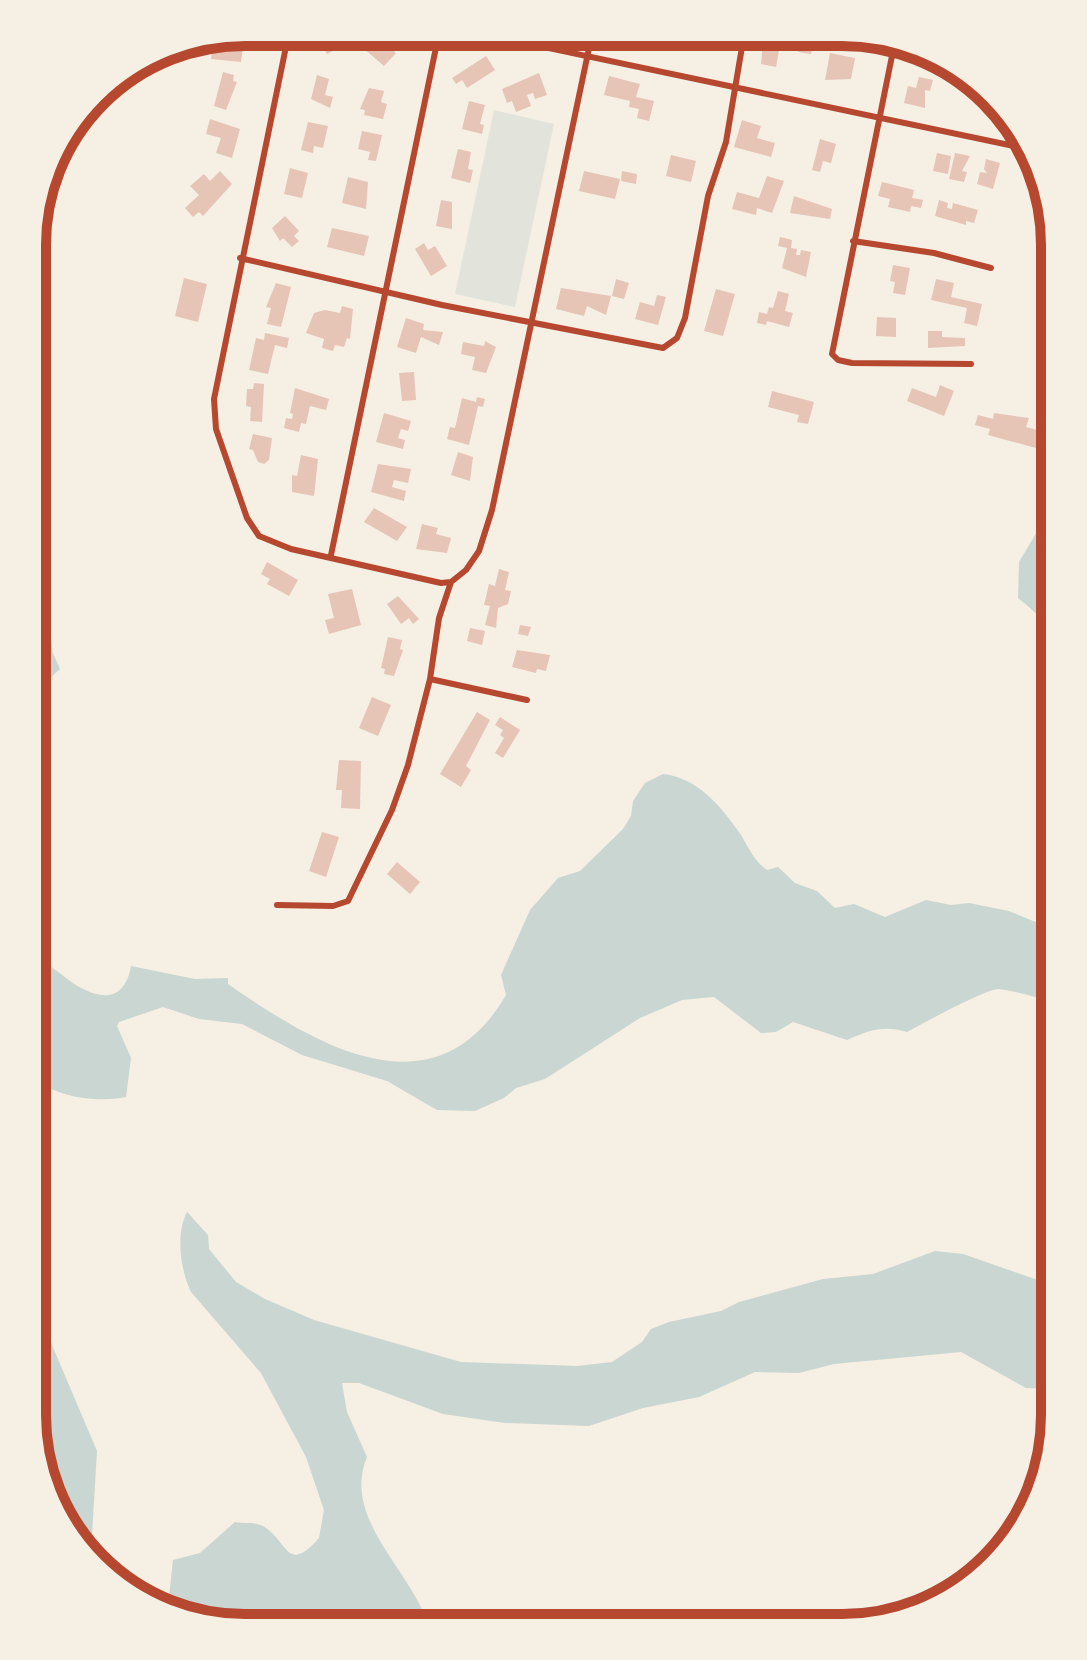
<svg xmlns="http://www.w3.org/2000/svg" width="1087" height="1660" font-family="'Fira Sans Condensed',sans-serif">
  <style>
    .green { fill: #e2e4dc }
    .water { fill: #c9d6d2 }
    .building { fill: #e6c5b7 }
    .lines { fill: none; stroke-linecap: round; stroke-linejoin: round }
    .minor { stroke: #b5482f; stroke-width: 6 }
    .rim { fill: none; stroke: #b5482f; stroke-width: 10 }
  </style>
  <rect width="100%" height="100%" fill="#f6efe4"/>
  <!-- green -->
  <path class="green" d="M494 110 554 124 515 307 455 294Z"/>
  <!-- water -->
  <path class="water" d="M33 489 49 508 47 530 33 545 36 564 47 587 52 651 60 669 38 689H33Z
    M1055 527V646C1048 624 1036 612 1018 598L1019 562 1038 530Z
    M663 774C698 778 721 806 741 835 749 848 754 861 767 870L778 867 795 883 817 891 835 908 854 904 885 917 926 900 951 905 969 903 1009 911 1055 930V1002C1037 998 1016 991 999 989 987 988 922 1024 907 1032 884 1025 869 1030 847 1040L793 1022 776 1032 761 1033 714 997 682 1000 640 1018 545 1079 516 1088 504 1098 475 1111 437 1110 387 1081 302 1055 242 1024 199 1019 163 1007 119 1022 117 1026 131 1058 126 1097C96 1103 58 1097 33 1079V950C39 963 50 965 61 974 86 995 123 1012 131 966L195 979 228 978V984C313 1043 434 1119 506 995L501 975 530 910 558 878 580 871 623 829 631 816 633 801 645 783Z
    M187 1212 208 1235 209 1249 236 1282 265 1299 314 1320 461 1362 577 1366 612 1362 642 1342 651 1329 669 1322 721 1311 739 1302 823 1279 873 1274 935 1251 963 1254 1055 1286V1389L1026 1388 961 1352 834 1364 799 1373 755 1372 699 1397 643 1408 589 1426 505 1423 443 1414 359 1383H342L347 1412 367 1457C341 1519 412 1570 429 1627L218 1626 168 1606 173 1560 200 1553 235 1522C245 1524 257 1521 266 1528 289 1545 288 1573 319 1538L324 1510 306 1457 261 1373 191 1292C181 1271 175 1235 187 1212Z
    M32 1298 97 1451 91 1552 48 1497 32 1415Z"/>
  <!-- building -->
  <path class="building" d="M240 33 239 39H244L241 62 211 59 214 37Z
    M329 33H348L352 41 327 54 318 38Z
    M374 35 396 53 384 66 363 48Z
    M798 38 814 41 811 54 798 52Z
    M763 42 780 45 776 67 761 64Z
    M830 53 855 58 851 79 825 80Z
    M486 56 495 70 467 88 462 80 456 84 452 78Z
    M223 72 234 75 233 81 237 82 226 110 214 106Z
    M539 73 547 95 535 99 533 93 527 95 531 106 516 112 512 101 507 103 502 89Z
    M317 75 329 79 325 95 333 97 330 108 311 99Z
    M609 76 640 84 636 97 654 101 649 121 637 118 639 109 629 107 630 101 604 95Z
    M919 77 933 80 930 91 925 90V108L904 103 908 86 916 88Z
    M369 88 384 91 381 102 387 104 383 119 364 115 365 110 360 109Z
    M987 96 1003 117 984 113Z
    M469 101 485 105 480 124 484 125 482 134 462 129Z
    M210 119 240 129 232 158 216 153 221 138 206 134Z
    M742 120 761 126 757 138 775 143 771 157 734 147Z
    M308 122 328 126 323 148 314 146 313 153 301 150Z
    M362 131 382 135 376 161 368 160 370 152 358 149Z
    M820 139 836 144 831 163 823 161 820 172 812 170Z
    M458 149 471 152 468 169 473 170 470 183 451 178Z
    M937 153 951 156 948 174 933 171Z
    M955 153 970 156 962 171 967 172 964 182 949 179Z
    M671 155 696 161 691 182 666 176Z
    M986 159 1000 163 993 189 977 184 980 172 987 173 984 169Z
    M290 168 308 173 302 198 284 194Z
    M220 171 232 184 203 216 199 212 193 217 185 208 199 195 190 186 204 174 210 181Z
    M584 171 620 179 615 199 579 191Z
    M622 171 637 174 636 184 621 181Z
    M767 176 784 181 772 213 757 208 756 215 732 209 737 192 759 198Z
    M348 177 368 182 366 209 342 203Z
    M882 182 914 190 912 198 923 200 921 208 911 206 910 212 888 207 890 199 878 196Z
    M794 196 832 209 830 219 790 213Z
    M441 200 452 202V229L436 226Z
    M939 200 948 203 947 208 952 209 953 203 978 210 974 223 966 221V225L935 216Z
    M285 216 299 231 294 236 299 241 292 247 283 238 280 241 272 228Z
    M332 228 369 236 364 256 327 247Z
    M780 237 792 240 791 248 797 249 796 255H800L801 250 811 252 806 277 782 268 787 248 778 246Z
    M424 243 428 250 435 246 447 266 431 276 415 249Z
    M893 265 910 268 905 295 893 293 895 282 890 281Z
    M184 278 207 284 198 322 175 316Z
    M616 279 629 283 624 299 612 296Z
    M936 279 954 283 951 297 982 304 977 326 964 323 967 308 931 300Z
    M276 283 291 287 281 327 267 324 271 308 266 307Z
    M561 288 611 296 606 315 587 306 584 316 556 309Z
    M716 289 735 294 723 336 704 331Z
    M778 291 789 294 785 311 793 313 789 327 767 321 766 325 757 323 759 312 767 314 769 307 773 308Z
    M657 295 666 297 658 325 635 319 640 302 654 306Z
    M342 306 353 309 350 339 347 338 344 347 335 345 333 351 322 348 324 339 306 333 314 313 325 310 340 313Z
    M877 317 896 318V337L876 336Z
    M406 318 424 324 423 330 443 332 439 345 421 337 416 353 397 347Z
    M928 331H942V337L965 338V346L928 348Z
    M265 333 289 338 287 348 275 345 268 374 249 370 256 338 264 340Z
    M485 341 496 347 486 373 472 370 475 357 461 354 463 342 484 346Z
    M414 372 416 400 402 401 399 373Z
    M254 383 264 384 262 422 250 421 251 407 246 406 247 389H253Z
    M940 385 954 391 944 416 907 401 912 388 936 397Z
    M295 388 329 399 326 410 310 406 306 424 301 423 299 432 284 428 286 418 292 419 293 414 290 413Z
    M772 391 814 402 808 424 797 422 799 415 768 407Z
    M477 397 485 399 483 407 478 406 469 445 447 439 450 427 455 428 462 398 476 402Z
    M384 413 411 421 408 431 401 429 398 438 405 440 403 449 376 442Z
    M994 413 1029 418 1026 427 1041 431 1036 448 988 435 990 429 975 425 978 415 993 419Z
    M253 434 272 438 269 460 264 464 258 462 253 450 249 449Z
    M458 452 473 457 470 481 451 475Z
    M301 455 318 459 314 496 292 492V475L297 476Z
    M378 464 411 469 408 483 394 480 392 487 406 491 404 501 371 492Z
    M374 508 407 527 397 541 364 522Z
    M422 524 438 528 436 534 451 538 447 553 416 549Z
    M267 562 298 580 289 596 267 584 270 579 261 574Z
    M499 569 509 572 505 590 511 591 508 604 498 608 496 628 485 625 490 606 484 605 489 584 495 586Z
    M352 589 361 625 329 634 325 620 334 618 328 594Z
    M398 596 419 619 413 624 409 618 401 624 387 604Z
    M520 625 531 627 528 636 518 634Z
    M470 628 485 631 482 645 467 641Z
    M388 637 402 640 400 649 403 650 394 676 384 674 385 669 381 668Z
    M517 650 550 655 546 671 537 669 536 673 512 667Z
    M372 697 391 705 378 736 359 728Z
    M477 712 490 720 466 766 471 770 461 787 440 774Z
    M500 717 520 730 503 758 495 753 504 738 500 735 503 730 495 725Z
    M339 760 361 761 360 809 341 808 342 790H336Z
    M322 832 339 837 326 877 309 871Z
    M397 862 420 882 410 894 387 874Z"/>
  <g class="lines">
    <!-- minor -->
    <path class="minor" d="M289 32 214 399 216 429 247 518 259 536 291 549 441 583 451 582
      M477 33 1028 149
      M895 41 832 354 838 360 852 363 971 364
      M853 241 934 253 991 268
      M240 258 442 305 663 348 677 338 685 318 708 196 726 142 744 35
      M331 555 439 33
      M430 679 527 700
      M277 905 333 906 348 901 392 810 408 765 430 679 439 618 451 582 466 570 479 551 492 510 592 34"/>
  </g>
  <!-- crop -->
  <path d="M0 0H1087V1660H0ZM245 46H842A199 199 0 0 1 1041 245V1415A199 199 0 0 1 842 1614H245A199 199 0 0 1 46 1415V245A199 199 0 0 1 245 46Z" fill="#f6efe4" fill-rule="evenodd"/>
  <path class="rim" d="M245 46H842A199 199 0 0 1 1041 245V1415A199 199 0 0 1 842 1614H245A199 199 0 0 1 46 1415V245A199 199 0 0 1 245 46Z"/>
</svg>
